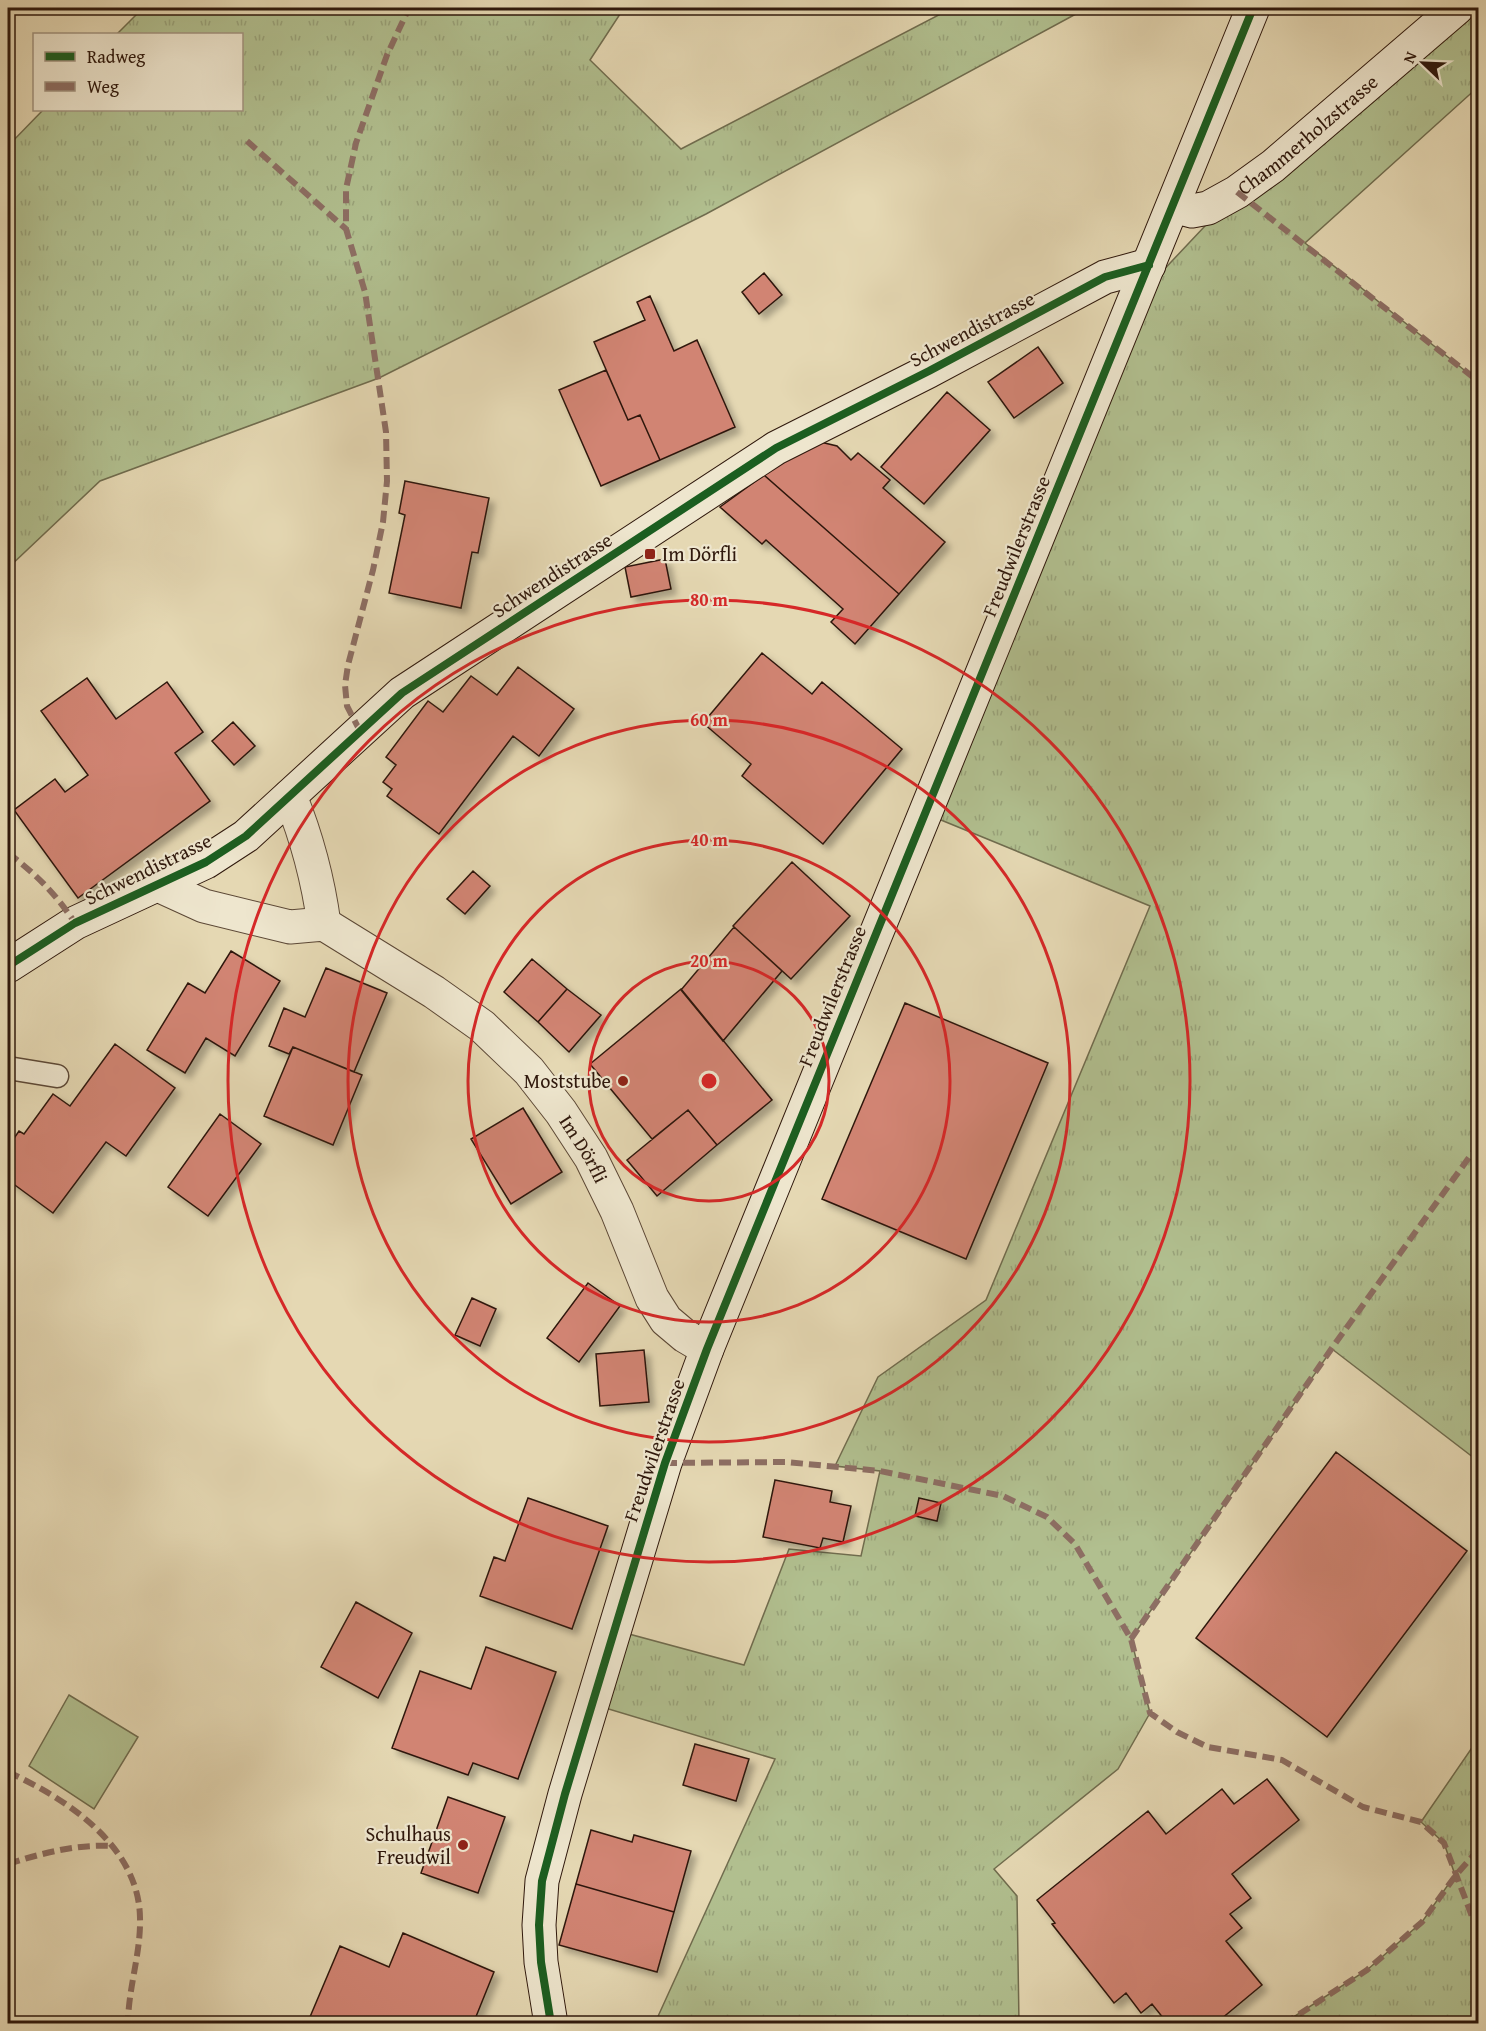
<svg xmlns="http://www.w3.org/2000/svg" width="1486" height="2031" font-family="'Gentium Book Plus',serif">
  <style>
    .grass { fill: url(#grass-tufts); stroke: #706c4e; stroke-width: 1.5 }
    .garden { fill: #b1bf8f; stroke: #706c4e; stroke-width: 1.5 }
    .building { fill: #d18473; stroke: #2f180c; stroke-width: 1.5; filter: url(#shadow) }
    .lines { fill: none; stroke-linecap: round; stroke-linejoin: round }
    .lane-casing { stroke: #5c4836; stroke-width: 25 }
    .street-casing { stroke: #5c4836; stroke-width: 35 }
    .secondary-casing { stroke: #2f180c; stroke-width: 35 }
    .lane { stroke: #eee6ce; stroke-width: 22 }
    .street { stroke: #eee6ce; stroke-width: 33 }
    .secondary { stroke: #eee6ce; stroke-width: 33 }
    .quiet { stroke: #8d6e63; stroke-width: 6; stroke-dasharray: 12 6; stroke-linecap: butt }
    .cycleway-casing { stroke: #eee6ce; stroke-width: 11 }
    .cycleway { stroke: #1b5e20; stroke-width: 8 }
    .ring { fill: none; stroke: #d62828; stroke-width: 3 }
    .poi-dot { fill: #8f2418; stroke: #eee6ce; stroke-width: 2 }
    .labels { text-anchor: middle; stroke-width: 4.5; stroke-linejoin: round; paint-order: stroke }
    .street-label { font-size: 20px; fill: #2f180c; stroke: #eee6ce }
    .poi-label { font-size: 20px; fill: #2f180c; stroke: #eee6ce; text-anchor: end }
    .centre { fill: #d62828; stroke: #eee6ce; stroke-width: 3 }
    .ring-label { font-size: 18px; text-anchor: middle; font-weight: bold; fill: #d62828; stroke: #eee6ce; stroke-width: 4.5; stroke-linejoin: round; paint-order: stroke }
  </style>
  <defs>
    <pattern id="grass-tufts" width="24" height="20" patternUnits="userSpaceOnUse" patternTransform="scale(1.5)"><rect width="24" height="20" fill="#b1bf8f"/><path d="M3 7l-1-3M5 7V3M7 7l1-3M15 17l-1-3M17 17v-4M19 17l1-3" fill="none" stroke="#99a37a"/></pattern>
    <filter id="shadow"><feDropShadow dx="5.5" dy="5.5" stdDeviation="3" flood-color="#0004"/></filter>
  </defs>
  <rect width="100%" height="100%" fill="#e5d8b3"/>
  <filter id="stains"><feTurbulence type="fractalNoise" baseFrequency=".00333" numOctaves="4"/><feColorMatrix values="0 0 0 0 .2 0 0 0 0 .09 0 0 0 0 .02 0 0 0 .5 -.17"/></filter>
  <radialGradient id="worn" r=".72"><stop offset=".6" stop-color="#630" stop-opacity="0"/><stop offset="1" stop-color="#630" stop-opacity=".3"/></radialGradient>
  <!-- grass -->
  <path class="grass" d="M143 8H624L590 60 681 149 952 8H1087L706 214 379 378 100 481 8 568V146L43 110H242V34H117Z
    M1457 8H1478V87L1305 243 1478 381V1461L1332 1349 1131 1639 1150 1713 1118 1769 994 1869 1017 1896 1019 2023H655L775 1759 592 1704 614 1630 744 1665 789 1549 861 1556 880 1471 835 1466 878 1377 986 1300 1150 906 924 813 1156 278 1237 192Z
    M1478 1739V2023H1284L1367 1970 1422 1922 1455 1875 1444 1843 1421 1822Z"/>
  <!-- garden -->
  <path class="garden" d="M69 1695 138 1737 94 1809 29 1766Z"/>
  <!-- building -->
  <path class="building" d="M764 273 782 295 759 314 742 292Z
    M650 296 674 351 697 340 735 427 660 460 640 415 628 420 594 342 645 320 637 302Z
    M1038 347 1063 383 1014 418 988 382Z
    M606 370 628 420 640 415 660 460 601 486 559 390Z
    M947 392 990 430 924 504 881 467Z
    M812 440 837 446 851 460 858 453 890 480 883 488 945 542 899 594 764 475Z
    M764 475 899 594 855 644 831 622 843 609 766 540 762 544 720 507Z
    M405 481 489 498 478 553 472 552 461 608 389 593 405 515 399 513Z
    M665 559 671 589 631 597 625 567Z
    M762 653 812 694 822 682 902 749 823 844 742 776 751 764 703 723Z
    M518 667 574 709 539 756 513 736 439 834 387 796 392 789 383 782 396 765 386 757 428 701 443 712 471 676 497 695Z
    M87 678 116 719 167 682 203 732 175 753 210 801 78 898 14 810 55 779 65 792 88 775 41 711Z
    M233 722 255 746 234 765 212 741Z
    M792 862 850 916 791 979 733 926Z
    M473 871 490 886 465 914 447 899Z
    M734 927 782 971 723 1041 681 990Z
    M231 951 280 981 235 1056 206 1038 185 1073 147 1050 188 983 205 993Z
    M532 959 567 989 538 1022 504 992Z
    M326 968 387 993 354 1072 293 1047 289 1054 269 1046 284 1008 305 1017Z
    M567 989 601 1015 569 1052 538 1022Z
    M681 989 772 1100 717 1145 688 1110 652 1139 590 1064Z
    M905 1003 1048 1063 966 1259 822 1199Z
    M115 1044 175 1088 126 1156 106 1142 53 1213 8 1180 9 1155 8 1147 19 1131 24 1134 53 1094 70 1106Z
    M293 1047 362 1075 333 1145 264 1116Z
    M523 1108 562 1172 511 1204 471 1139Z
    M688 1110 717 1145 657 1196 627 1160Z
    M220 1114 261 1144 208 1216 168 1187Z
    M588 1283 620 1306 579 1362 547 1338Z
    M472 1298 496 1309 480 1346 455 1335Z
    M644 1350 649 1402 600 1406 596 1354Z
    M1336 1452 1467 1551 1327 1737 1196 1638Z
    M775 1480 832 1491 830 1502 851 1506 843 1542 823 1538 820 1548 763 1537Z
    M528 1498 608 1526 572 1629 480 1596 494 1557 505 1561Z
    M919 1498 941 1503 937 1521 915 1516Z
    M356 1602 412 1633 378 1698 321 1667Z
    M486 1647 556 1672 518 1779 473 1763 468 1775 392 1748 420 1671 471 1689Z
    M695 1744 749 1759 736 1801 683 1785Z
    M1267 1779 1299 1820 1232 1874 1251 1898 1230 1914 1242 1928 1226 1941 1262 1985 1215 2024H1168L1152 2004 1141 2013 1126 1993 1114 2003 1052 1924 1055 1923 1037 1900 1148 1811 1166 1834 1222 1789 1234 1804Z
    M448 1797 505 1817 478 1893 421 1873Z
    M591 1830 632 1842 634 1835 691 1851 674 1912 576 1884Z
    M576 1884 674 1912 657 1972 559 1945Z
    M403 1933 494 1972 473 2024H307L340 1946 389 1967Z"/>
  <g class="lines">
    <!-- lane casing -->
    <g class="lane-casing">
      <path id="lane" d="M8 1068 57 1076"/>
    </g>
    <!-- street casing -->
    <g class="street-casing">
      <g id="street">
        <path d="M290 796C307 838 318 879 324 924"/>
        <path id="s1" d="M158 885 204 906 290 927 324 924 434 992 482 1026 529 1071 561 1112 591 1158 617 1211 652 1298 666 1320 685 1336 707 1349"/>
      </g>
    </g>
    <!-- secondary casing -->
    <g class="secondary-casing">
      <g id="secondary">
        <path id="s2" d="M1173 206 1192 211 1208 208 1237 192 1273 166 1457 8"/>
        <path d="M8 966 75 923 206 862 246 836 402 693 776 448 929 371 1105 277 1149 265"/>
        <path d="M551 2024 541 1962 539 1925 542 1881 565 1794 665 1463 707 1349 1253 8"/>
      </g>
    </g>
    <!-- lane -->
    <use href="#lane" class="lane"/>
    <!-- street -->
    <use href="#street" class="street"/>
    <!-- secondary -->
    <use href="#secondary" class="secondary"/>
    <!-- quiet -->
    <path class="quiet" d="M247 141 346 229
      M1237 192 1478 381
      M360 731 347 706 345 685 348 665 373 570 383 522 387 481 386 432 365 292 346 229V189L356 143 387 55 409 8
      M8 853C37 875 55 893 75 923
      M665 1463 786 1462 880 1471 1003 1496 1047 1517 1075 1544 1131 1639 1150 1713 1177 1732 1208 1747 1282 1760 1363 1807 1421 1822 1444 1843 1478 1932
      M1131 1639 1332 1348 1478 1145
      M8 1772C67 1799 139 1846 140 1918 141 1953 128 1989 128 2024
      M8 1864C43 1853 76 1844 113 1846
      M1284 2024 1367 1970 1422 1922 1456 1875 1478 1850"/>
    <!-- cycleway casing -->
    <g class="cycleway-casing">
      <path id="cycleway" d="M8 966 75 923 206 862 246 836 402 693 776 448 929 371 1105 277 1149 265
        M551 2024 541 1962 539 1925 542 1881 565 1794 665 1463 707 1349 1253 8"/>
    </g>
    <!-- cycleway -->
    <use href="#cycleway" class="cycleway"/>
  </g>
  <!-- distance rings -->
  <g class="ring">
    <circle cx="709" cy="1081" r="120"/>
    <circle cx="709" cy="1081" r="241"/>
    <circle cx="709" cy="1081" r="361"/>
    <circle cx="709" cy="1081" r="481"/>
  </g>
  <!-- markers -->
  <g class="poi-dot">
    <rect x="644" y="548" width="12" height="12" rx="3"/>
    <circle cx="623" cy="1081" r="6"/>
    <circle cx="463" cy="1845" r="6"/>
  </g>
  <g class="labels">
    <!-- street labels -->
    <g class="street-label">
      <text dy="7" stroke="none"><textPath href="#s2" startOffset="160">Chammerholzstrasse</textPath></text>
      <text transform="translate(972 329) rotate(-28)" y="7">Schwendistrasse</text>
      <text transform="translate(1016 546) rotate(-68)" y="7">Freudwilerstrasse</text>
      <text transform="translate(552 575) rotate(-33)" y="7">Schwendistrasse</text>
      <text transform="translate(148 869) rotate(-26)" y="7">Schwendistrasse</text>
      <text transform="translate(832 996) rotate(-68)" y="7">Freudwilerstrasse</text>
      <text dy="7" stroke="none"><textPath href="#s1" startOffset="522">Im Dörfli</textPath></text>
      <text transform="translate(654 1450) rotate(-71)" y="7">Freudwilerstrasse</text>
    </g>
    <!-- poi labels -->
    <g class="poi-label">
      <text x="662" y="561" text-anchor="start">Im Dörfli</text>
      <text x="611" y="1088">Moststube</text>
      <text x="451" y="1841">Schulhaus<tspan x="451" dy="23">Freudwil</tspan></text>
    </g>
  </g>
  <circle cx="709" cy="1081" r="9" class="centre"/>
  <g class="ring-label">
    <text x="709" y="606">80 m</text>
    <text x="709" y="726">60 m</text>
    <text x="709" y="846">40 m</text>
    <text x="709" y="967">20 m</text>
  </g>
  <!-- margin -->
  <rect width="1486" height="2031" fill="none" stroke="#e5d8b3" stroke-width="30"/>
  <rect x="9" y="9" width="1468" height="2013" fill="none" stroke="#2f180c" stroke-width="3"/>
  <rect x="15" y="15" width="1456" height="2001" fill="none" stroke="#2f180c" stroke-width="1.5"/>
  <!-- legend -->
  <rect x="33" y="33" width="210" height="78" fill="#eee6ce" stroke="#a29480" stroke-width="1.5"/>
  <rect x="45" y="52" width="30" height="9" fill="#1b5e20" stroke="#a29480" stroke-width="1.5"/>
  <text x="87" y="63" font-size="18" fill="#2f180c">Radweg</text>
  <rect x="45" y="82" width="30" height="9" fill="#8d6e63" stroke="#a29480" stroke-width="1.5"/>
  <text x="87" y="93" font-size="18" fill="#2f180c">Weg</text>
  <!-- north arrow -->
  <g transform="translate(1423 63) rotate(293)" stroke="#eee6ce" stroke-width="4.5" paint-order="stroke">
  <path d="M0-4.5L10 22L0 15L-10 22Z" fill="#2f180c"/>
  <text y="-9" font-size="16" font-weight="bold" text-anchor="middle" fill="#2f180c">N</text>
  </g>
  <rect width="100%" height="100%" filter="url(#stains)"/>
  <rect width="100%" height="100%" fill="url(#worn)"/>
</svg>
